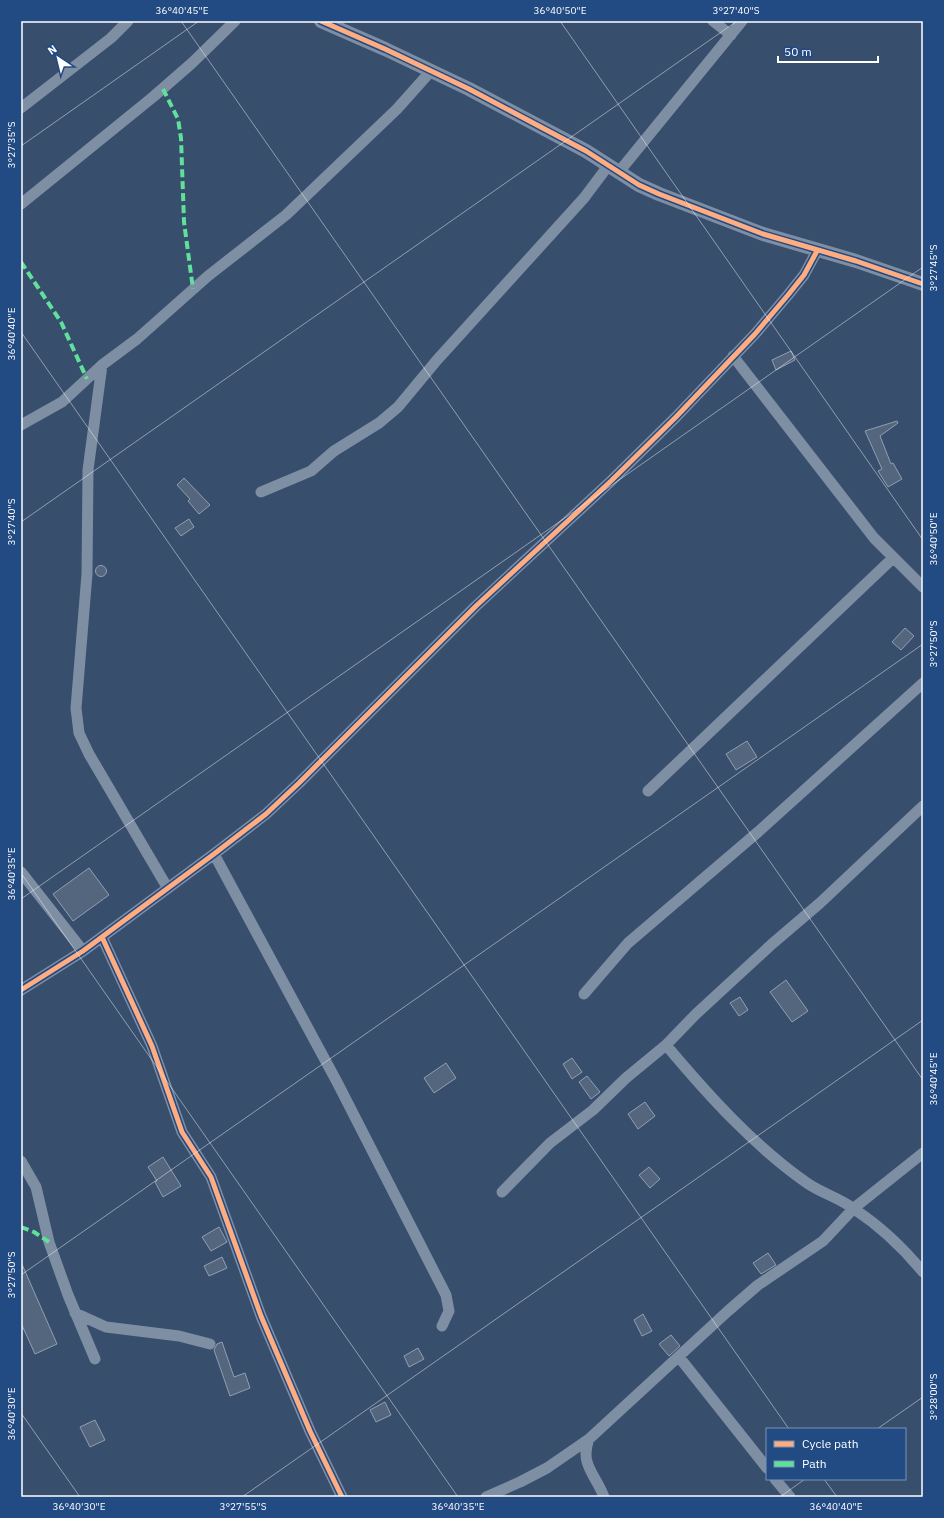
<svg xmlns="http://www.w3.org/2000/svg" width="944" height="1518" font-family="'IBM Plex Sans',sans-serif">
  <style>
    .building { fill: #54657e; stroke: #919fb1 }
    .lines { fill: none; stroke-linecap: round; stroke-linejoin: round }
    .minor { stroke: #7e8ea3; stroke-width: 11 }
    .tertiary { stroke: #7e8ea3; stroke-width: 14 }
    .quiet { stroke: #60e19b; stroke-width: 4; stroke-dasharray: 8 4; stroke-linecap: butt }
    .cycleway-casing { stroke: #224a83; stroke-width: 8 }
    .cycleway { stroke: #ffac80; stroke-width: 5 }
    .ticks { fill: none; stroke: #fff; stroke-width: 1; stroke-opacity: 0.45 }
    .neatline { fill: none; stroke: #fff; stroke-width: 1.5 }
    .ticks-label { font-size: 10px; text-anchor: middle; fill: #fff }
  </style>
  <rect width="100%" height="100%" fill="#384e6d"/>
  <!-- building -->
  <path class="building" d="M791 351 795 360 776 370 772 360Z
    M897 421 898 423 880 436 891 464 893 463 902 479 888 487 878 471 882 469 865 431Z
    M184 478 210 505 199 514 188 501 190 499 177 485Z
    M189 519 194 527 181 536 175 528Z
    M95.5 571a5.5 5.5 0 1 1 11 0a5.5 5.5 0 1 1-11 0Z
    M905 628 914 636 901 650 892 642Z
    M747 741 757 757 736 770 726 754Z
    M89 868 109 895 73 921 53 894Z
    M786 980 808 1011 792 1022 770 992Z
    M740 997 748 1010 739 1016 730 1003Z
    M572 1058 582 1072 572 1079 563 1064Z
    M446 1063 456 1078 434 1093 424 1078Z
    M587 1076 600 1092 591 1099 579 1082Z
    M645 1102 655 1116 638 1129 628 1114Z
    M163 1157 181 1186 163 1197 155 1182 157 1181 148 1167Z
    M649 1167 660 1179 650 1188 639 1175Z
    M219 1227 227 1242 211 1251 202 1237Z
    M768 1253 776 1265 761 1274 753 1263Z
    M222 1257 227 1268 209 1276 204 1266Z
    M21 1262 57 1344 35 1354 21 1323Z
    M643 1314 652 1331 642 1336 634 1320Z
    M671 1335 680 1346 669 1356 659 1344Z
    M222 1342 234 1377 245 1373 250 1388 230 1396 214 1350 217 1344Z
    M418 1348 424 1359 409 1367 404 1356Z
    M385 1402 391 1415 376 1422 370 1410Z
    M95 1420 105 1440 90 1447 80 1427Z"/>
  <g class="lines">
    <!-- minor -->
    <path class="minor" d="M713 21 731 35
      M21 108 111 38 128 21
      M618 173 742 21
      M21 204 153 97 192 63 235 21
      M733 356 874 538 923 587
      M102 365 88 470 87 574 76 708 79 733 89 754 167 887
      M21 425 62 402 102 365 137 339 208 276 286 215 397 109 430 72
      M261 492 311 471 334 451 379 423 398 407 437 360 584 198 608 166
      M648 791 893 558
      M214 854 337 1082 446 1295 449 1311 442 1326
      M21 872 83 951
      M102 937 152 1046 182 1132 211 1177 261 1316 310 1431 342 1497
      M21 990 83 951 214 854 266 814 299 783 476 606 611 481 676 417 755 334 788 295 804 275 817 251
      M584 994 628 943 758 832 923 683
      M666 1045C708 1095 753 1145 807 1183 821 1193 840 1198 854 1209 880 1226 904 1249 923 1272
      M21 1161 36 1187 49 1242 68 1295 95 1359
      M502 1192 550 1143 593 1110 626 1078 666 1045 696 1014 772 944 820 903 923 806
      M75 1313 106 1327 179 1336 210 1344
      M679 1357 767 1468
      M589 1439C579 1464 596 1475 604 1497
      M775 1479 790 1497
      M486 1497 520 1482 547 1468 589 1439 728 1311 758 1285 823 1241 854 1208 923 1153"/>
    <!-- tertiary -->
    <path class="tertiary" d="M321 21 385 49 469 89 586 151 639 185 659 194 763 234 856 261 923 284"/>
    <!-- quiet -->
    <path class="quiet" d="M163 89 178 119 181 138 184 222 193 289
      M21 262 61 322 87 379
      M21 1227 34 1232 49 1242"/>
    <!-- cycleway casing -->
    <g class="cycleway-casing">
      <path id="cycleway" d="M321 21 385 49 469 89 586 151 639 185 659 194 763 234 856 261 923 284
        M102 937 152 1046 182 1132 211 1177 261 1316 310 1431 342 1497
        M21 990 83 951 214 854 266 814 299 783 476 606 611 481 676 417 755 334 788 295 804 275 817 251"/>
    </g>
    <!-- cycleway -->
    <use href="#cycleway" class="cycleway"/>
  </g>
  <!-- ticks -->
  <path class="ticks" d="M181 21 923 1080M560 21 923 540M21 146 199 21M21 332 789 1429M21 522 737 21M21 873 458 1497M21 899 923 267M21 1275 923 644M21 1413 80 1497M877 1429 923 1397M824 1479 837 1497M242 1497 923 1020M780 1497 805 1479"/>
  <!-- border -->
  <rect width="944" height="1518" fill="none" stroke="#224a83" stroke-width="44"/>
  <!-- legend -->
  <rect x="766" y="1428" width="140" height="52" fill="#224a83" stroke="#7a92b5"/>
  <rect x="774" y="1441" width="20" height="6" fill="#ffac80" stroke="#7a92b5"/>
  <text x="802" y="1448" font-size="12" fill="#ffffff">Cycle path</text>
  <rect x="774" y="1461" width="20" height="6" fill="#60e19b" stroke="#7a92b5"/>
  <text x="802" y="1468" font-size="12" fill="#ffffff">Path</text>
  <!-- north arrow -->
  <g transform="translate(58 58) rotate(325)" stroke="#224a83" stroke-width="3" paint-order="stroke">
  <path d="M0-3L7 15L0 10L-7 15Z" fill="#ffffff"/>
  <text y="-6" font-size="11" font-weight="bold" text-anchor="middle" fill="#ffffff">N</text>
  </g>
  <!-- scale -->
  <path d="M778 56v6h100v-6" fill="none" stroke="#ffffff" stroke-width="2"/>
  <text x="784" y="56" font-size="12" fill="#ffffff" stroke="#224a83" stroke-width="3" paint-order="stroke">50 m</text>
  <rect x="22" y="22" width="900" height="1474" class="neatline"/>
  <g class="ticks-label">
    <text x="182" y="14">36°40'45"E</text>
    <text x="560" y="14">36°40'50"E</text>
    <text x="736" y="14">3°27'40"S</text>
    <text transform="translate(11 145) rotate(-90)" y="4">3°27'35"S</text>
    <text transform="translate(933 268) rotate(-90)" y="4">3°27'45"S</text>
    <text transform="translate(11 334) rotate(-90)" y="4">36°40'40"E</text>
    <text transform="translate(11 522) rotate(-90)" y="4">3°27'40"S</text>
    <text transform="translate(933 539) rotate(-90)" y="4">36°40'50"E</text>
    <text transform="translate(933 644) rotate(-90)" y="4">3°27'50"S</text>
    <text transform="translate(11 874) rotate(-90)" y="4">36°40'35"E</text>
    <text transform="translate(933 1079) rotate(-90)" y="4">36°40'45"E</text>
    <text transform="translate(11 1275) rotate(-90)" y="4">3°27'50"S</text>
    <text transform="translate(933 1397) rotate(-90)" y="4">3°28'00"S</text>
    <text transform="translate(11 1414) rotate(-90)" y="4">36°40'30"E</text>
    <text x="79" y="1510">36°40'30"E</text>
    <text x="243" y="1510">3°27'55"S</text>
    <text x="458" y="1510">36°40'35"E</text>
    <text x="836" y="1510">36°40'40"E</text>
  </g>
</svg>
